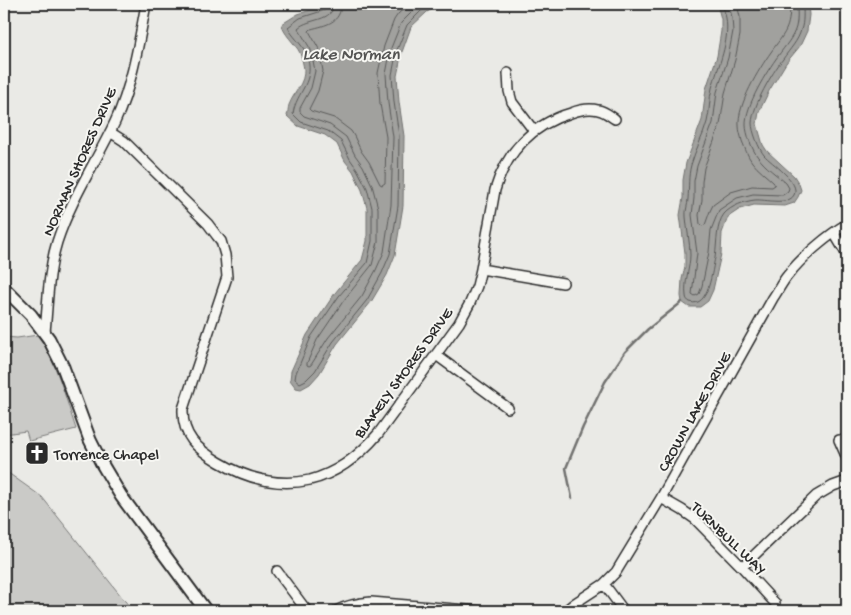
<svg xmlns="http://www.w3.org/2000/svg" width="851" height="615" font-family="'Gochi Hand',sans-serif">
  <style>
    .green { fill: #cacac7; stroke: #7a7a79 }
    .water { fill: #a1a19e; stroke: #727270 }
    .lines { fill: none; stroke-linecap: round; stroke-linejoin: round }
    .shore { stroke: #5a5a59; stroke-width: 1 }
    .stream { stroke: #727270; stroke-width: 2.5 }
    .minor-casing { stroke: #2b2b2b; stroke-width: 12 }
    .tertiary-casing { stroke: #2b2b2b; stroke-width: 15 }
    .minor { stroke: #f6f6f2; stroke-width: 9 }
    .tertiary { stroke: #f6f6f2; stroke-width: 11 }
    .labels { text-anchor: middle; stroke-width: 4; stroke-linejoin: round; paint-order: stroke }
    .street-label { font-size: 16px; fill: #2b2b2b; stroke: #f6f6f2 }
    .poi-label { font-size: 16px; fill: #2b2b2b; stroke: #f6f6f2; text-anchor: start }
    .water-label { font-size: 18px; font-style: italic; fill: #545453; stroke: #f6f6f2 }
  </style>
  <rect width="100%" height="100%" fill="#eaeae6"/>
  <filter id="ink" filterUnits="userSpaceOnUse"><feTurbulence type="fractalNoise" baseFrequency=".02" numOctaves="2"/><feDisplacementMap in="SourceGraphic" scale="10" xChannelSelector="R" yChannelSelector="G"/><feConvolveMatrix kernelMatrix="1 2 1 2 8 2 1 2 1" color-interpolation-filters="sRGB"/></filter>
  <g filter="url(#ink)">
    <!-- green -->
    <path class="green" d="M38 335C57 363 65 397 76 429L29 441 26 431 4 434V337L17 338Z
      M4 470 42 497 133 611H4Z"/>
    <!-- water -->
    <path class="water" d="M330 4H441L427 12 411 27 402 52 397 76 399 102 404 136 403 206 395 255 387 275 371 302 337 344 319 374 310 384 301 389 296 388 290 380 291 371 307 335 335 293 362 260 367 241V208L362 190 353 171 345 161 337 144 325 135 298 126 287 116C288 113 288 108 289 105 294 92 305 83 304 69 303 64 302 58 300 53 296 44 282 33 282 24L298 14Z
      M717 4H808L809 15 807 31 800 46 786 63 769 91 759 112 757 124 763 145 767 151 794 176 799 184 801 190 798 197 794 203 785 206 754 205 740 209 728 217 722 233 721 254 713 290 708 301 700 307H689L682 302 681 296 682 279 685 267V253L680 215 683 198V180L686 163 702 120 706 89 717 56 721 31V19Z"/>
    <g class="lines">
      <!-- shore -->
      <path class="shore" d="M328 4 327 8 325 10 300 18 288 27C291 35 302 44 306 53 317 82 296 91 293 114L301 122 328 131 341 141 350 159 357 169 367 188 372 208V241L367 263 339 296 311 337 296 373 295 379 300 383 306 380 315 371 333 342 367 300 382 273 390 254 398 206 399 136 394 102 392 75 397 50 407 25 424 8 431 4
        M334 4C333 22 309 18 298 28L311 50 315 71 311 88 300 108V112L304 116 330 125 346 137 355 155 363 166 372 185 378 208V242L372 265 344 300 317 340 307 363V365L309 366 311 365 328 338 362 296 376 270 384 252 391 205 393 137 388 103 386 74 391 48 401 23 420 4
        M341 4C341 23 326 25 311 29L309 31 319 49 323 71 318 91 309 109 311 111 334 118 351 131 354 136 361 151 369 162 380 184 382 185 385 183 386 137 380 104 378 73 384 46 394 20 398 14 409 4
        M722 4C724 9 725 14 726 18 730 42 718 66 712 88 709 99 710 111 707 122 703 137 695 150 691 165 688 176 689 187 688 199 688 205 685 211 686 217 687 230 690 242 690 255 690 268 684 282 686 296 686 299 688 301 690 302 709 309 712 269 715 258 717 245 716 224 724 214 731 206 745 201 755 200 765 199 788 206 794 195 801 182 771 163 764 155 759 149 752 131 752 123 753 105 772 73 783 59 790 49 798 41 801 30 804 22 803 12 803 4
        M729 4 732 18 733 31 728 58 717 92 713 123 697 166 694 181V198L692 215 697 253 692 294 695 296 699 294 702 286 709 252 711 230 719 210 737 198 753 194 783 195 788 191 789 188 786 183C777 175 765 167 758 157 752 150 746 133 746 125 745 106 767 71 778 56 785 46 793 38 796 27 798 19 797 11 797 4
        M737 4 740 17V35L735 60 725 93 720 125 704 168 702 182V200L699 215 700 224 702 226 705 225 710 211 713 205 731 192 752 186 772 187 775 185 774 183C767 176 758 170 752 162 747 155 745 148 742 141 741 136 739 131 739 126 737 105 759 69 771 52 785 32 790 30 790 4"/>
      <!-- stream -->
      <path class="stream" d="M572 498 566 468 583 427 605 382 625 352 648 329 682 302"/>
      <!-- minor casing -->
      <g class="minor-casing">
        <path id="minor" d="M508 73 509 91 512 102 534 131
          M110 132 124 141 208 224 217 236 221 241 225 255 227 277 183 409C182 436 197 449 219 462 246 478 278 487 310 480 338 473 360 455 378 434L459 323 470 303 477 286 481 269 495 190C506 152 533 124 571 113 579 110 590 108 598 110 605 111 610 116 615 119
          M834 233 847 255
          M481 269 563 283
          M45 332C48 302 48 271 57 242 71 199 96 162 115 122 132 86 139 42 146 4
          M436 355 508 408
          M839 440 847 458
          M661 498 682 510 695 519 742 567 775 603
          M742 567 816 496 833 486 847 481
          M277 571 307 611
          M604 584 624 611
          M336 611C347 605 358 603 371 602L479 611
          M565 611 575 603 604 584 616 572 661 498 773 298C778 291 782 282 788 275 801 258 828 235 847 224"/>
      </g>
      <!-- tertiary casing -->
      <g class="tertiary-casing">
        <path id="tertiary" d="M4 288 31 315 49 339 63 367 90 440 102 464 121 496 206 611"/>
      </g>
      <!-- minor -->
      <use href="#minor" class="minor"/>
      <!-- tertiary -->
      <use href="#tertiary" class="tertiary"/>
    </g>
  </g>
  <!-- icons -->
  <defs>
    <g id="church-square" transform="scale(1.25)"><rect x="-9" y="-9" width="18" height="18" rx="4" fill="#2b2b2b" stroke="#f6f6f2"/><path d="M-1.2-6h2.4v3.5h3.3v2.4h-3.3V6h-2.4V-.1h-3.3v-2.4h3.3Z" fill="#fff"/></g>
  </defs>
  <g fill-rule="evenodd">
    <use href="#church-square" x="37" y="453"/>
  </g>
  <g class="labels">
    <!-- street labels -->
    <g class="street-label">
      <text transform="translate(78 161) rotate(-66)" y="6">NORMAN SHORES DRIVE</text>
      <text transform="translate(402 372) rotate(-54)" y="6">BLAKELY SHORES DRIVE</text>
      <text transform="translate(693 411) rotate(-61)" y="6">CROWN LAKE DRIVE</text>
      <text transform="translate(730 537) rotate(44)" y="6">TURNBULL WAY</text>
    </g>
    <!-- poi labels -->
    <g class="poi-label">
      <text x="54" y="459">Torrence Chapel</text>
    </g>
    <!-- water labels -->
    <g class="water-label">
      <text x="351" y="59">Lake Norman</text>
    </g>
  </g>
  <!-- margin -->
  <rect width="851" height="615" fill="none" stroke="#f6f6f2" stroke-width="20"/>
  <rect x="10" y="10" width="831" height="595" fill="none" stroke="#2b2b2b" stroke-width="2" filter="url(#ink)"/>
</svg>
